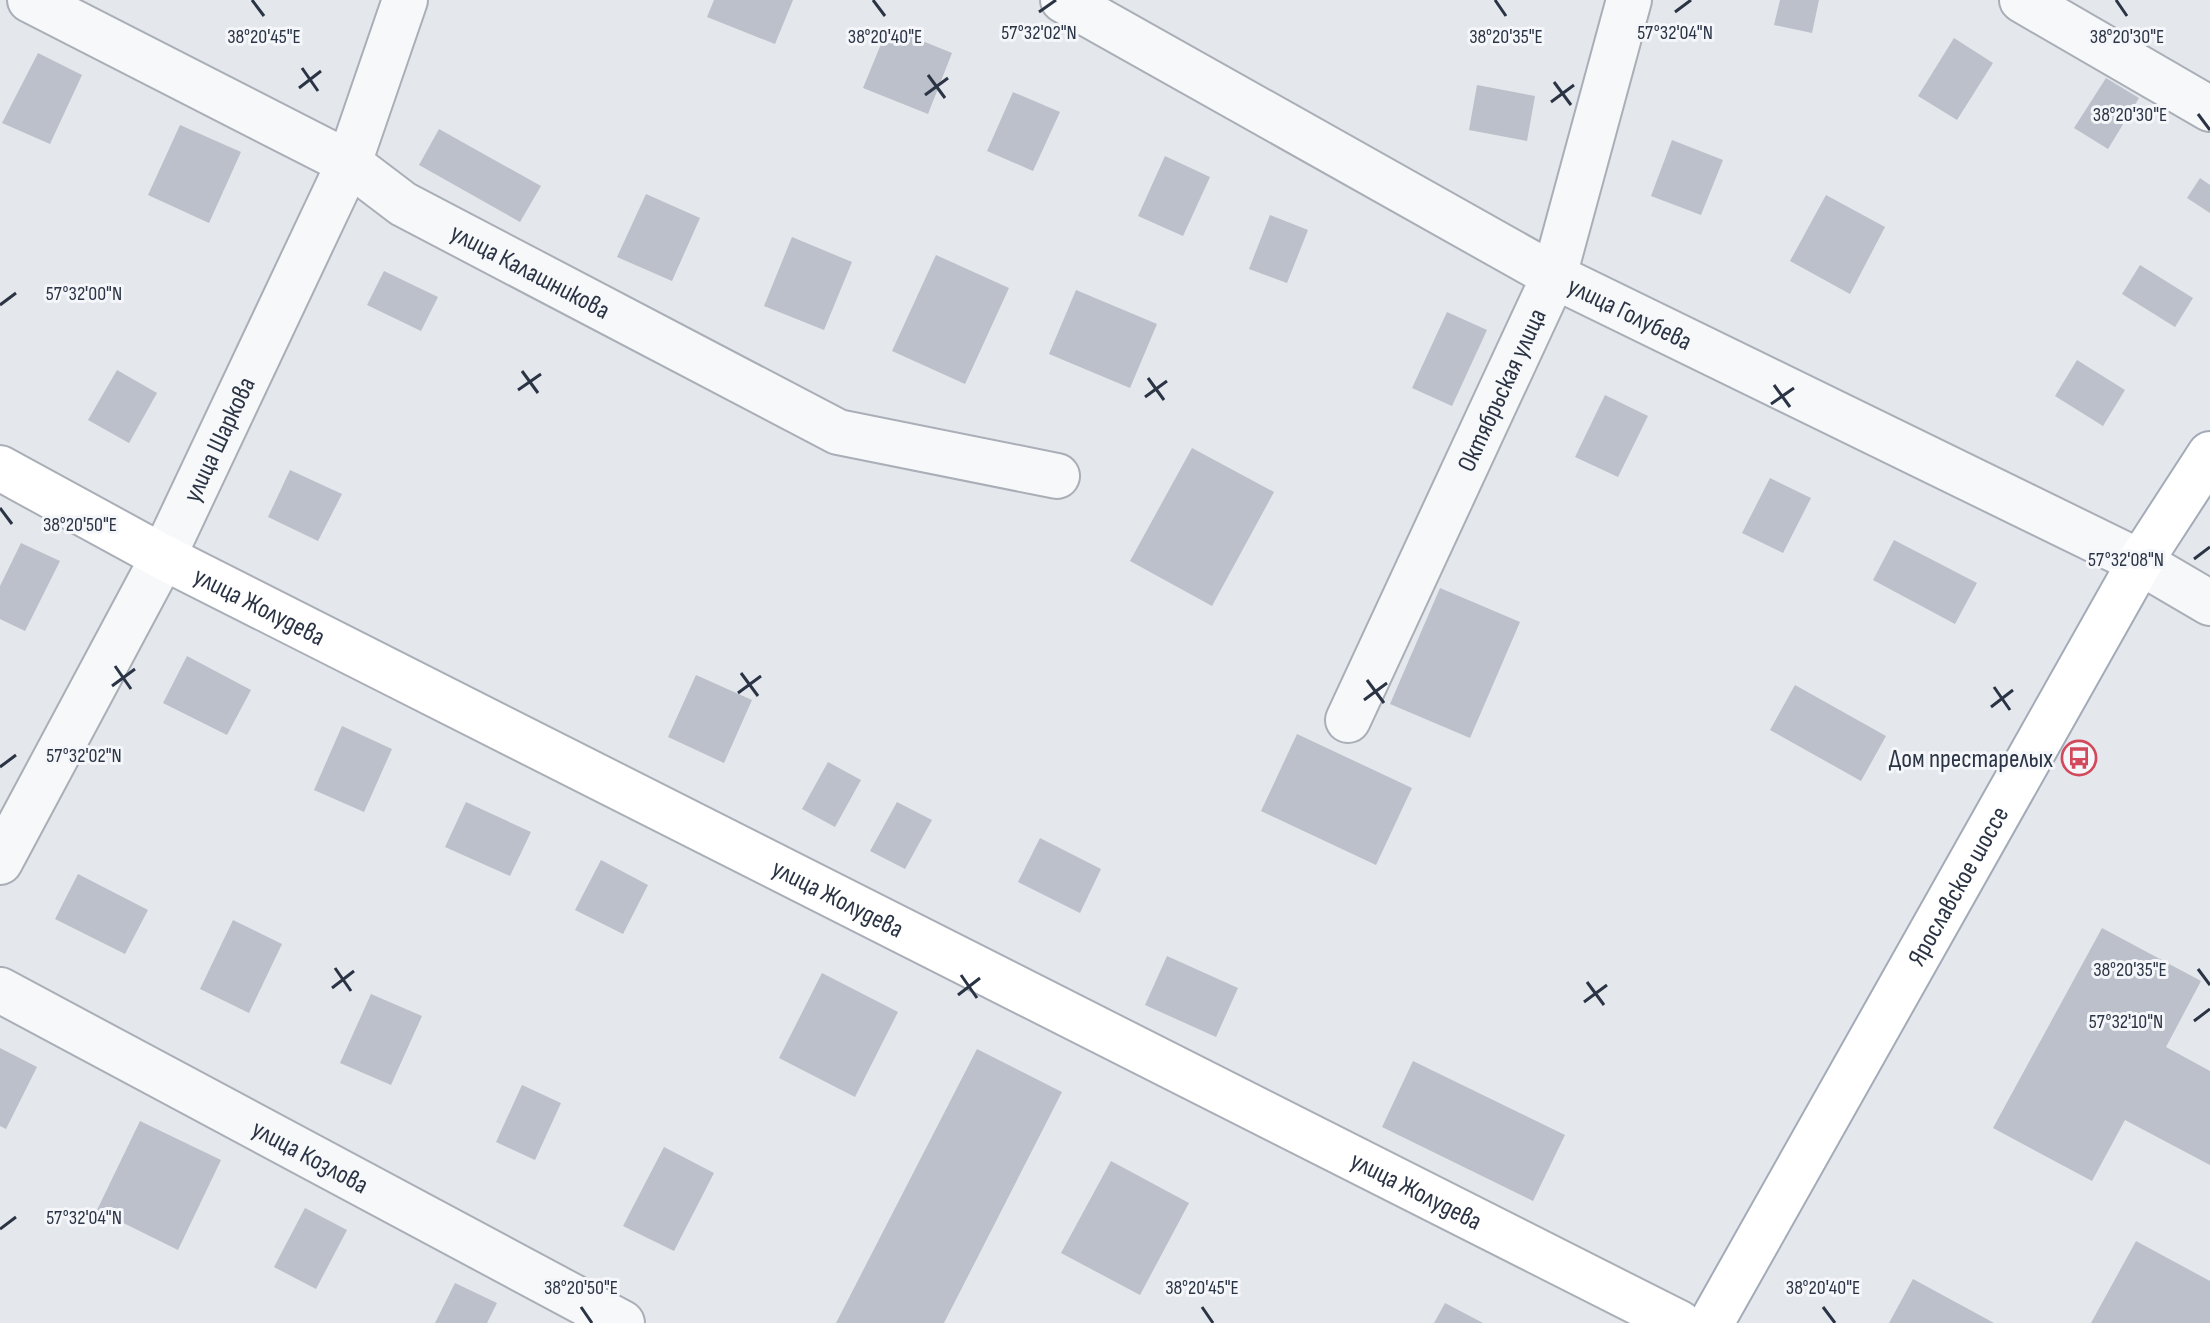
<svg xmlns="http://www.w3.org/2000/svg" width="2210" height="1323" font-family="'Sofia Sans Condensed',sans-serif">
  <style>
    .building { fill: #bbc0ca }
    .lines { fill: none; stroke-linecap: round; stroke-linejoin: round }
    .minor-casing { stroke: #a9aeb7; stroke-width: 48 }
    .secondary-casing { stroke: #a9aeb7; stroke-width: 48 }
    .primary-casing { stroke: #a3abb8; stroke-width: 48 }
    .minor { stroke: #f7f8fa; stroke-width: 44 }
    .secondary { stroke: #fff; stroke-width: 44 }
    .primary { stroke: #fff; stroke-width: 44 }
    .ticks { fill: none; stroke: #2b3445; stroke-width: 3 }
    .labels { text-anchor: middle; stroke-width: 6; stroke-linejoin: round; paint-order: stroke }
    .street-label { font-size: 26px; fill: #2b3445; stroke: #f4f6f9 }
    .poi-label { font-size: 26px; fill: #2b3445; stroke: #f4f6f9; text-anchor: end }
    .ticks-label { font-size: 20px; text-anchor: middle; fill: #2b3445; stroke: #f4f6f9; stroke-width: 6; stroke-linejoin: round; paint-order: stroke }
  </style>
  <rect width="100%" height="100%" fill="#e4e7ec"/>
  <!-- building -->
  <path class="building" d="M714 0H793L775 44 707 17Z
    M1780 0H1819L1812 33 1774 25Z
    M888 27 952 53 928 114 863 88Z
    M1954 38 1993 63 1957 120 1918 96Z
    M38 53 82 75 50 144 2 123Z
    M2106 78 2139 98 2108 149 2074 128Z
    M1477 85 1535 96 1527 141 1469 130Z
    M1013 92 1060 112 1033 171 987 151Z
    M180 125 241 152 209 223 148 195Z
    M439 129 541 186 520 222 419 165Z
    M1672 140 1723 160 1701 215 1651 196Z
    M1165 156 1210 177 1183 236 1138 216Z
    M2200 178 2210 185V213L2187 198Z
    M646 194 700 218 672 281 617 257Z
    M1826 195 1885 227 1850 294 1790 261Z
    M1270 215 1308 230 1287 283 1249 269Z
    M792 237 852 262 824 330 764 306Z
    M936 255 1009 288 965 384 892 351Z
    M2140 265 2193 298 2175 327 2122 294Z
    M384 271 438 297 421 331 367 305Z
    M1076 290 1157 324 1130 388 1049 354Z
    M1447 312 1487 330 1452 406 1412 388Z
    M2077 360 2125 390 2103 426 2055 396Z
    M117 370 157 393 129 443 88 420Z
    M1605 395 1648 416 1618 477 1575 457Z
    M1192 448 1274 492 1212 606 1130 561Z
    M290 470 342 494 318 541 268 517Z
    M1770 478 1811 498 1783 553 1742 533Z
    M1894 540 1977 583 1955 624 1873 580Z
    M21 543 60 561 25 631 0 619V586Z
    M1440 588 1520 622 1470 738 1390 704Z
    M187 656 251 690 227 735 163 703Z
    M696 675 752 700 724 763 668 737Z
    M1795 685 1886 736 1861 781 1770 730Z
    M342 726 392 749 364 812 314 790Z
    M1297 734 1412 788 1376 865 1261 811Z
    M828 762 861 780 835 827 802 809Z
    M466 802 531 832 510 876 445 847Z
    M897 802 932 820 905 869 870 851Z
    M1040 838 1101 869 1080 913 1018 882Z
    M601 860 648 885 623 934 575 910Z
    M78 874 148 910 125 954 55 919Z
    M233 920 282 944 249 1013 200 989Z
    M2102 928 2201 981 2166 1047 2210 1071V1165L2125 1120 2092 1181 1993 1128Z
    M1167 956 1238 988 1216 1037 1145 1005Z
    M822 973 898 1012 855 1097 779 1058Z
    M371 994 422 1016 391 1085 340 1063Z
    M0 1048 37 1067 6 1129 0 1126Z
    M977 1049 1062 1092 944 1323H836Z
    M1413 1061 1565 1135 1533 1201 1382 1127Z
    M522 1085 561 1103 535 1160 496 1142Z
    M140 1121 221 1160 178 1250 97 1210Z
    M664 1147 714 1173 674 1251 623 1226Z
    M1111 1161 1189 1203 1140 1295 1061 1253Z
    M305 1208 347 1230 316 1289 274 1267Z
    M2136 1241 2210 1281V1323H2091Z
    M1913 1279 1994 1323H1889Z
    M455 1283 497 1303 487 1323H435Z
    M1445 1303 1483 1323H1434Z"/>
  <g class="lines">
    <!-- minor casing -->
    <g class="minor-casing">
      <g id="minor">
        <path id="s1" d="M30 0 349 163 403 204 838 432 1057 476"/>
        <path id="s2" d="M1063 0 1554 276 2140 562 2210 603"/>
        <path d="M2022 0 2210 109"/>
        <path id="s3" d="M1348 720 1554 276 1629 0"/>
        <path id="s4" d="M0 862 163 557 349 163 405 0"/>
        <path id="s5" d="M0 990 622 1323"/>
      </g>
    </g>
    <!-- secondary casing -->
    <g class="secondary-casing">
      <g id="secondary">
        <path id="s6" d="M0 468 163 557 1679 1323"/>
      </g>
    </g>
    <!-- primary casing -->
    <g class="primary-casing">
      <g id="primary">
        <path id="s7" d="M1711 1323 2140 562 2210 454"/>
      </g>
    </g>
    <!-- minor -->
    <use href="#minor" class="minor"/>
    <!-- secondary -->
    <use href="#secondary" class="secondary"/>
    <!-- primary -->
    <use href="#primary" class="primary"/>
  </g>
  <!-- ticks -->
  <path class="ticks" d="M252 0 264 16M873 0 885 16M1495 0 1506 16M2116 0 2127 16M1039 12 1056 0M1675 12 1691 0M302 68 318 91M928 75 945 98M1554 82 1571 105M299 88 321 71M925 95 948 78M1551 102 1574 85M2198 114 2210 130M0 305 16 293M522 371 538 393M1148 378 1164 400M1774 385 1790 407M518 390 541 374M1145 397 1167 381M1771 404 1794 388M0 508 12 524M2194 559 2210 547M115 666 131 689M741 673 758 696M1367 680 1384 703M112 686 135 669M1994 687 2010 710M738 693 761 676M1364 700 1387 683M1991 707 2013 690M0 767 16 755M335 968 351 991M2198 969 2210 985M961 975 977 998M1587 982 1604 1005M332 988 354 971M958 995 980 978M1584 1002 1607 985M2194 1021 2210 1009M0 1229 16 1217M581 1307 592 1323M1202 1307 1213 1323M1823 1307 1835 1323"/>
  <!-- icons -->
  <defs>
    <g id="bus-ring" transform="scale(1.8)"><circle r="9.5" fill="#f4f6f9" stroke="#d1495b" stroke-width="1.5"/><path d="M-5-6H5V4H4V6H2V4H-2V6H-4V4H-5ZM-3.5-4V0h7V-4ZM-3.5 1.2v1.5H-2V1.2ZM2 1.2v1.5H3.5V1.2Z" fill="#d1495b"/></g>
  </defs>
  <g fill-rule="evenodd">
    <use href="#bus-ring" x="2079" y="758"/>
  </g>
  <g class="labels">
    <!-- street labels -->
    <g class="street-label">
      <text dy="9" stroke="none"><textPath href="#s1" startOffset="570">улица Калашникова</textPath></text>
      <text dy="9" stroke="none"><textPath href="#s2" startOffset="648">улица Голубева</textPath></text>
      <text dy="9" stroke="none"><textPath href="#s3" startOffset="364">Октябрьская улица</textPath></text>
      <text dy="9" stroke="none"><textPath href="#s4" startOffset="476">улица Шаркова</textPath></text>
      <text dy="9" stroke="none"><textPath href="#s6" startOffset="294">улица Жолудева</textPath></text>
      <text dy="9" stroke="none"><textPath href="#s7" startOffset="502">Ярославское шоссе</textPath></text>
      <text dy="9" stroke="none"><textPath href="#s6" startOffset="942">улица Жолудева</textPath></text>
      <text dy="9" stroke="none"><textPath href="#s5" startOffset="352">улица Козлова</textPath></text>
      <text dy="9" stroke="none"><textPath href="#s6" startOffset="1590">улица Жолудева</textPath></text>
    </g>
    <!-- poi labels -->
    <g class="poi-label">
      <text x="2053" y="767">Дом престарелых</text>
    </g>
  </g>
  <g class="ticks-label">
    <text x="1039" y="39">57°32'02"N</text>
    <text x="1675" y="39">57°32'04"N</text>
    <text x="2127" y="43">38°20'30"E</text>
    <text x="264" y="43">38°20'45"E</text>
    <text x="885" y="43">38°20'40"E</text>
    <text x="1506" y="43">38°20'35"E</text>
    <text x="2130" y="121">38°20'30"E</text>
    <text x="84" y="300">57°32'00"N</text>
    <text x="80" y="531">38°20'50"E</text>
    <text x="2126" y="566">57°32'08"N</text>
    <text x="84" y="762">57°32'02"N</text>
    <text x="2130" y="976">38°20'35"E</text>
    <text x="2126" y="1028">57°32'10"N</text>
    <text x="84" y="1224">57°32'04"N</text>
    <text x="581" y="1294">38°20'50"E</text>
    <text x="1202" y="1294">38°20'45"E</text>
    <text x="1823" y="1294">38°20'40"E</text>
  </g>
</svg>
